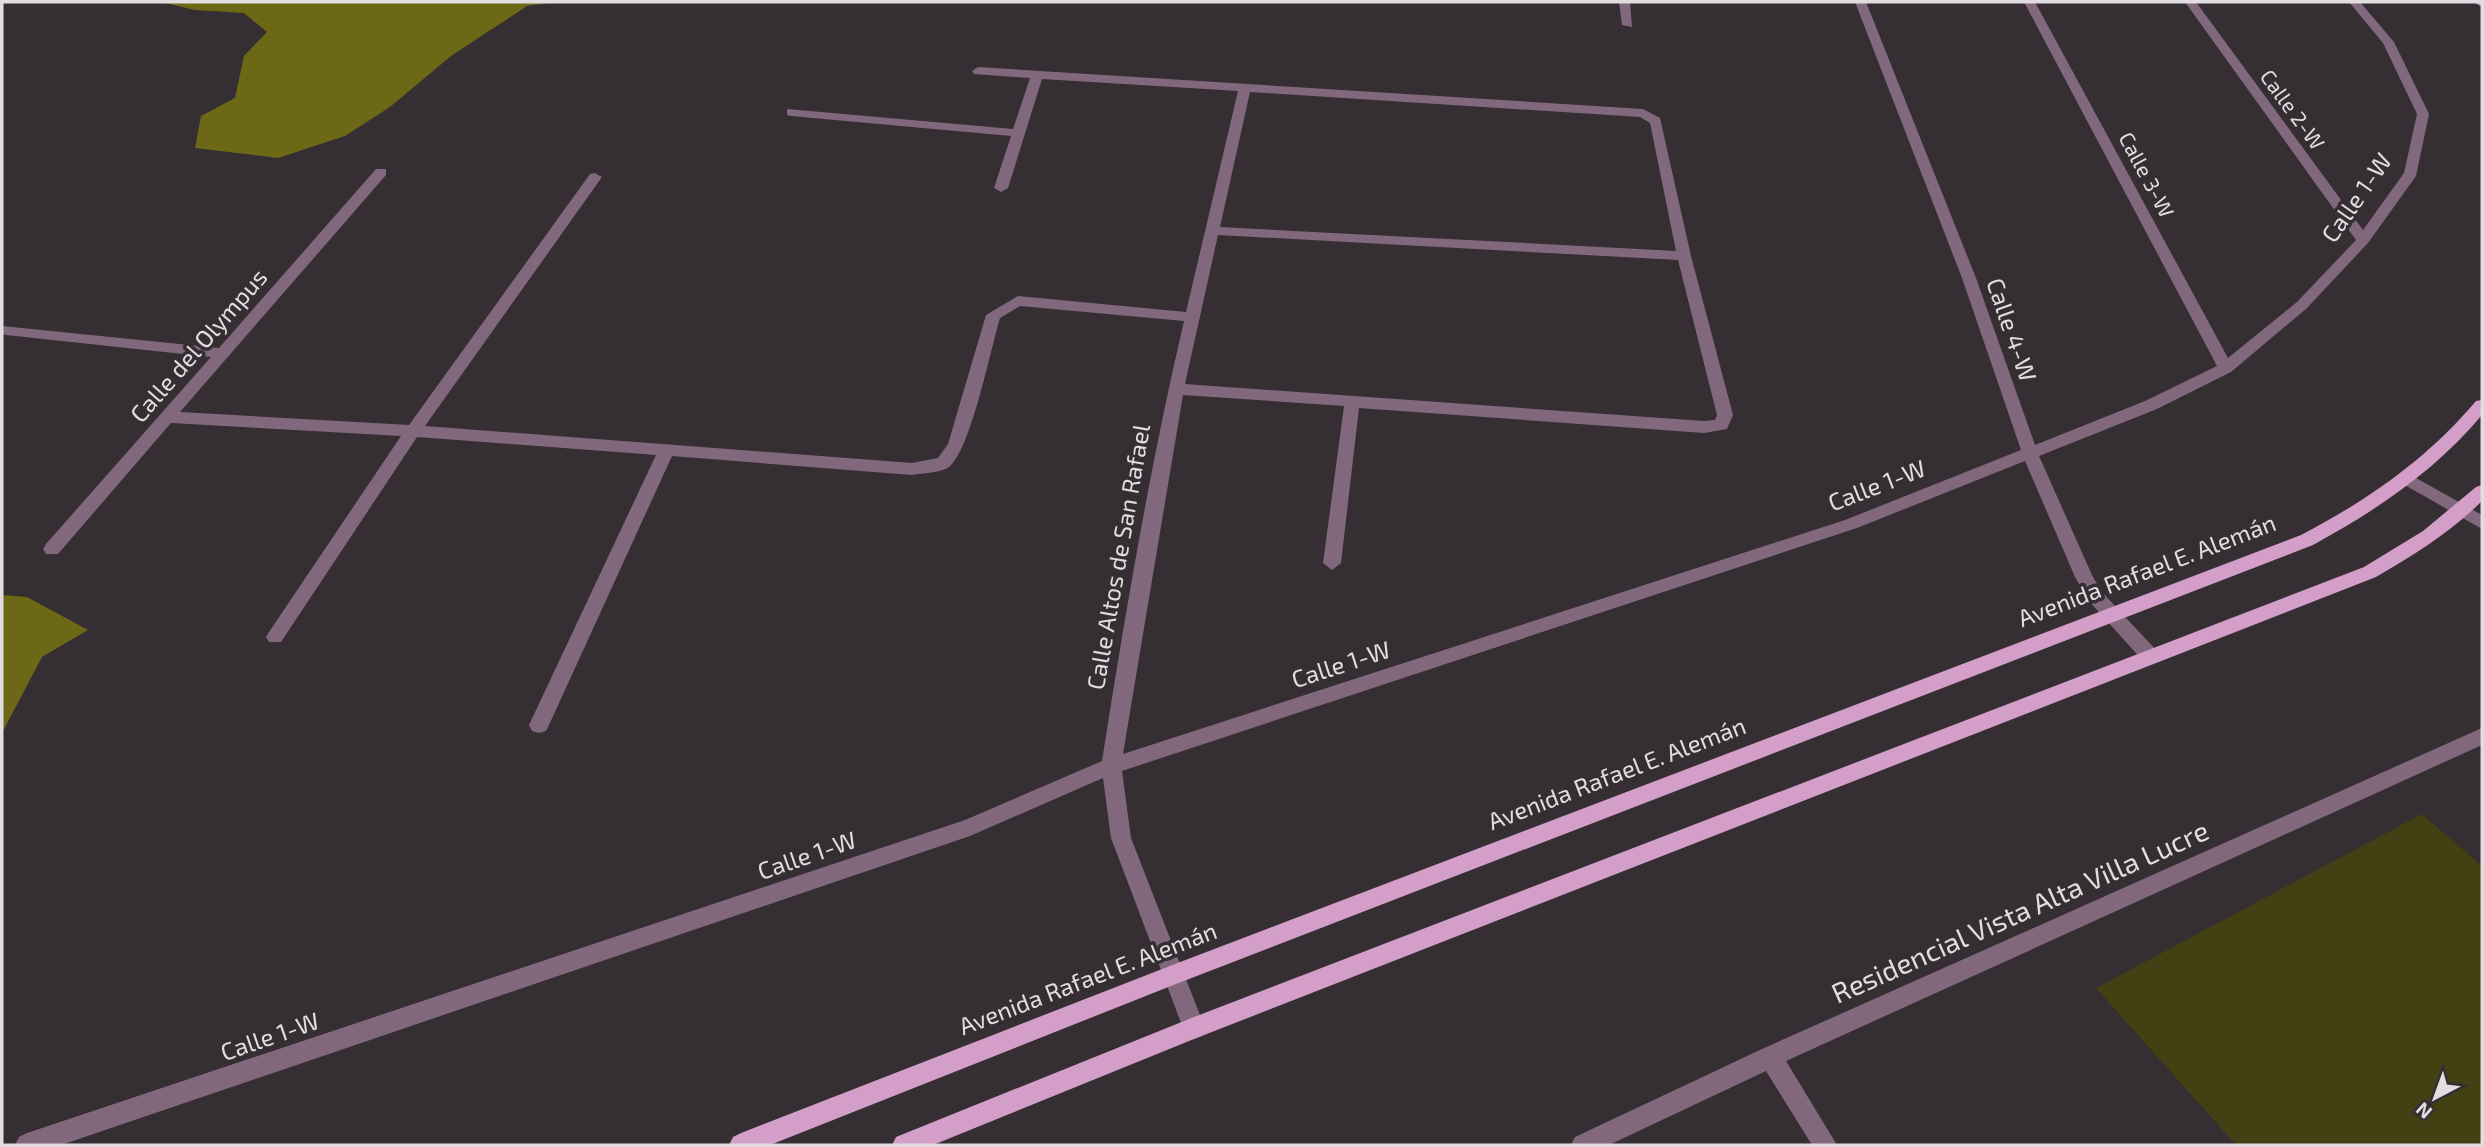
<svg xmlns="http://www.w3.org/2000/svg" width="2484" height="1147" font-family="'Exo 2',sans-serif">
  <style>
    .green { fill: #434013 }
    .forest { fill: #6d6815 }
    .lines { fill: none; stroke-linecap: round; stroke-linejoin: round }
    .minor { fill: #82687c; fill-rule: evenodd }
    .major { fill: #d39ec8; fill-rule: evenodd }
    .labels { text-anchor: middle; stroke-width: 7; stroke-linejoin: round; paint-order: stroke }
    .far-street-label { font-size: 21px; fill: #e2dde1; stroke: #352e33 }
    .street-label { font-size: 24px; fill: #e2dde1; stroke: #352e33 }
    .near-street-label { font-size: 28px; fill: #e2dde1; stroke: #352e33 }
  </style>
  <rect width="100%" height="100%" fill="#352e33"/>
  <!-- green -->
  <path class="green" d="M2422 814 2482 866V1145H2236L2096 988Z"/>
  <!-- forest -->
  <path class="forest" d="M161 2H557L527 6 451 56 390 107 345 136 278 158 195 148 201 116 235 98 244 56 267 32 244 13 195 10Z
    M2 595 27 597 88 630 42 657 2 733Z"/>
  <g class="lines">
    <!-- minor -->
    <path class="minor" d="M1619 2H1630L1632 27 1622 25Z
      M1855 2H1866L1976 278 2035 445 2145 401 2217 366 2024 2H2035L2228 358 2297 302 2356 240 2185 2H2196L2363 230 2404 173 2417 114 2383 43 2349 2H2360L2394 42 2429 114 2416 176 2368 243 2307 308 2231 372 2157 409 2039 456 2092 575 2101 591 2157 651 2159 656 2157 661H2143L2089 601 2075 577 2025 461 1857 528 1122 771 1131 838 1205 1028 1202 1036 1194 1039 1186 1036 1183 1028 1111 838 1103 778 970 836 61 1145H15L19 1137 27 1133 965 820 1102 761C1125 614 1150 466 1184 321L1020 306 1000 318C991 347 971 450 949 467 941 473 922 473 912 475L672 456 549 725 546 731 539 733 532 731 529 725 656 455 417 437 281 642H269L266 637 269 632 401 436 171 423 58 554H46L43 549 46 544 211 357 6 335 2 334V326L219 348 376 169H386V175L180 412 409 425 590 174 595 173 602 177 425 426 912 463 938 458 948 444 986 315 1018 296 1186 312 1238 91 1042 79 1008 188 1001 192 994 188 1011 136 791 116 787 115V109L1013 129 1030 78 974 74 972 71 978 67 1643 109 1660 118 1691 256 1733 415 1727 429 1704 433 1359 408 1341 563 1332 570 1323 563 1344 406 1183 395 1123 754 1845 520 2021 450 1962 278ZM1250 92 1640 117 1650 123 1676 251 1220 227ZM1218 235 1678 260 1717 415 1715 420 1704 421 1185 384Z
      M2409 474 2482 515V529L2403 484 2401 480 2403 476Z
      M2482 728V745L1786 1061 1837 1145H1812L1766 1071 1609 1145H1571L1575 1137 1762 1049Z"/>
    <!-- major -->
    <path class="major" d="M2474 2H2482V7Z
      M2482 400V415C2435 471 2377 510 2313 545L1176 984 770 1145H729L733 1137 741 1133 1175 964 2301 535C2368 500 2427 459 2476 401Z
      M2482 485V501C2451 532 2414 555 2376 577L1194 1039 933 1145H892L896 1137 1194 1017 2364 567 2423 531 2476 487Z"/>
  </g>
  <g class="labels">
    <!-- far-street labels -->
    <g class="far-street-label">
      <text transform="translate(2292 110) rotate(54)" y="7">Calle 2-W</text>
      <text transform="translate(2146 175) rotate(62)" y="7">Calle 3-W</text>
    </g>
    <!-- street labels -->
    <g class="street-label">
      <text transform="translate(2357 198) rotate(-55)" y="8">Calle 1-W</text>
      <text transform="translate(2011 330) rotate(71)" y="8">Calle 4-W</text>
      <text transform="translate(199 346) rotate(-49)" y="8">Calle del Olympus</text>
      <text transform="translate(1877 486) rotate(-21)" y="8">Calle 1-W</text>
      <text transform="translate(1119 557) rotate(-80)" y="8">Calle Altos de San Rafael</text>
      <text transform="translate(2147 571) rotate(-21)" y="8">Avenida Rafael E. Alemán</text>
      <text transform="translate(1341 665) rotate(-18)" y="8">Calle 1-W</text>
      <text transform="translate(1617 774) rotate(-21)" y="8">Avenida Rafael E. Alemán</text>
      <text transform="translate(807 856) rotate(-19)" y="8">Calle 1-W</text>
      <text transform="translate(1088 979) rotate(-21)" y="8">Avenida Rafael E. Alemán</text>
      <text transform="translate(270 1037) rotate(-19)" y="8">Calle 1-W</text>
    </g>
    <!-- near-street labels -->
    <g class="near-street-label">
      <text transform="translate(2020 912) rotate(-24)" y="10">Residencial Vista Alta Villa Lucre</text>
    </g>
  </g>
  <!-- border -->
  <rect width="2484" height="1147" fill="none" stroke="#e2dde1" stroke-width="7"/>
  <!-- north arrow -->
  <g transform="translate(2435 1098) rotate(221)" stroke="#352e33" stroke-width="5" paint-order="stroke">
  <path d="M0-5L12 26L0 18L-12 26Z" fill="#e2dde1"/>
  <text y="-10" font-size="19" font-weight="bold" text-anchor="middle" fill="#e2dde1">N</text>
  </g>
</svg>
